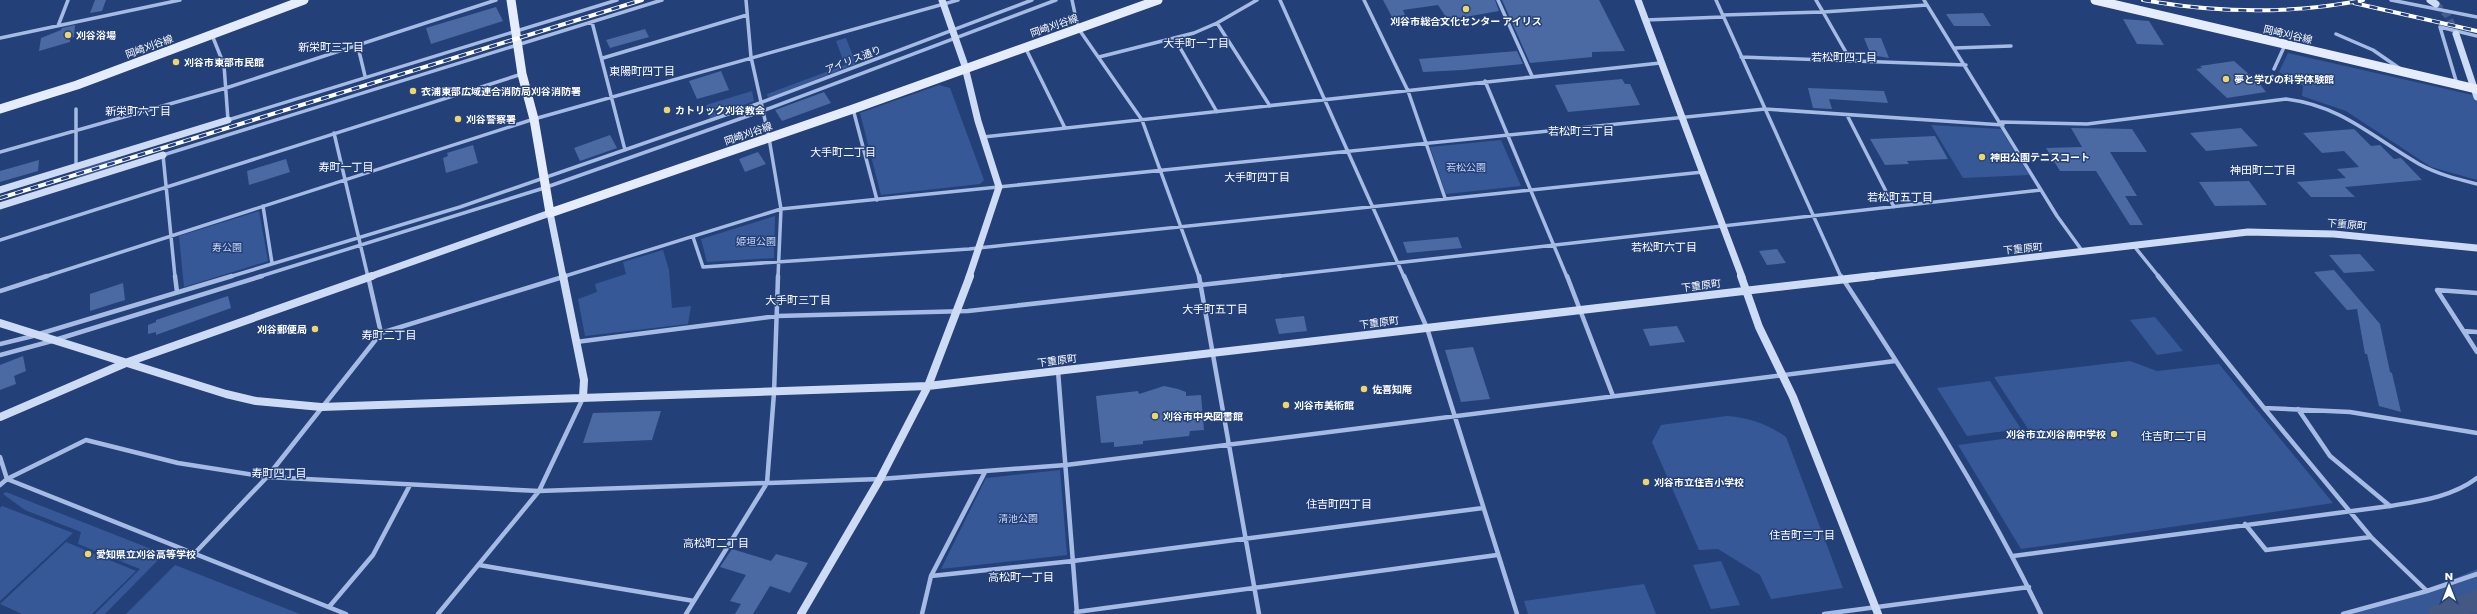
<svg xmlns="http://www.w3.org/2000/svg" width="2477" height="614" font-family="Poppins,'Noto Sans JP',sans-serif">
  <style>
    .green { fill: #375896 }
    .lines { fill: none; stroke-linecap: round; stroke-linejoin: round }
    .river { fill: #435882; fill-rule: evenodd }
    .building { fill: #4b69a3 }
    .secondary-tunnel { stroke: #445d8d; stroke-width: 7; stroke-dasharray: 7 3.5; stroke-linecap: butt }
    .street-far1 { stroke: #a5bbe4; stroke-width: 3.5 }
    .street { stroke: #a5bbe4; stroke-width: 4.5 }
    .secondary-far1 { stroke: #cedbf4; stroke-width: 7 }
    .secondary { stroke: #cedbf4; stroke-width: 8 }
    .primary { stroke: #e5ecfc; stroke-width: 9 }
    .rail-casing { stroke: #fff; stroke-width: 4 }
    .rail { stroke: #234079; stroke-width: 2.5; stroke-dasharray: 8; stroke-linecap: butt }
    .poi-dot { fill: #eed669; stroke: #234079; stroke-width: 1.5 }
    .labels { text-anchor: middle; stroke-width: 3; stroke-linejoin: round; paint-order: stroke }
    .poi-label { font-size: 10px; font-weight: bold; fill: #fff; stroke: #234079; text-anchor: start }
    .street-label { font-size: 10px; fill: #fff; stroke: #234079 }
    .park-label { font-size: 10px; fill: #c8d7f3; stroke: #234079 }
    .neighbourhood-label { font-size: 11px; fill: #fff; stroke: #234079 }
  </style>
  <rect width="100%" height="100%" fill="#234079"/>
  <!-- green -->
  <path class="green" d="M846 38 856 64 768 98 767 94 845 65 836 41Z
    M2288 53 2477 96V180L2431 167 2346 111 2302 96 2303 86 2279 72Z
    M939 85 950 88 984 180 980 184 881 195 860 113Z
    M752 91 754 101 710 118 706 105Z
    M1931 125 2001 129 2029 175 1963 178Z
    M1501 140 1521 186 1446 194 1430 147Z
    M116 157 117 167 76 180 75 170Z
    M259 211 268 261 184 287 179 236Z
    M775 216 774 258 707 262 701 239Z
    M663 250 669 270 672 308 691 306 688 324 585 336 578 299 597 292 595 284 626 274 623 262Z
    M2155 317 2183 351 2157 355 2130 320Z
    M2130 361 2157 371 2219 364 2333 503 2021 549 1958 445 2032 435 1994 377Z
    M1990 381 2021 429 1967 436 1937 388Z
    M1727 416C1750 418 1767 424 1786 437L1843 588 1771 599 1760 575 1718 549 1699 550 1652 442 1661 425Z
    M1060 470 1067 555 941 569 986 478Z
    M6 492 164 554 105 614H95L140 569 78 544 81 532 25 510 3 494Z
    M2 506 73 533 0 601V508Z
    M66 542 136 571 92 614H22L0 604Z
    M1721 561 1740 605 1711 609 1693 565Z
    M175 565 300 614H126Z
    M2477 569V614H2343L2421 593Z
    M1644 584 1656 614H1528L1524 601Z"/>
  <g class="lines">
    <!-- river -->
    <path class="river" d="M2477 590V612L2470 614H2427L2431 606Z"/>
  </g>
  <!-- building -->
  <path class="building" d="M95 0H106L102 11 90 13Z
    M1383 0H1495L1499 11 1448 20 1438 5 1403 10 1405 15 1392 17Z
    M1502 0H1599L1625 51 1592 52V57L1530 63Z
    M496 7 503 21 431 44 426 28Z
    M1983 13 1991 26H1954L1946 14Z
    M2123 19 2149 21 2164 45 2137 44Z
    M75 25 74 37 70 38V42L39 51 41 38 61 30 62 28Z
    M645 29 649 37 610 48 606 40Z
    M1864 38H1881L1889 58 1871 55Z
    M1517 51 1523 64 1462 70 1423 72 1419 59Z
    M2234 61 2259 83 2266 92 2227 98 2196 69 2202 68 2200 66Z
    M721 71 729 90 697 99 689 81Z
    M1622 79 1625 84H1630L1640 105 1568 112 1555 85Z
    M1808 88 1884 91 1888 103 1829 99 1832 109 1813 108Z
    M824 92 831 103 782 121 775 110Z
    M2071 128 2132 129 2147 152H2110L2137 196H2125L2143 225H2130L2096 171H2060L2046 148 2082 147Z
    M2241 128 2258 146 2206 151 2190 133Z
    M2354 129 2371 146 2380 145 2394 159 2401 158 2422 180 2345 187 2355 197H2311L2297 182 2346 178 2337 169 2359 167 2344 151 2322 153 2303 133Z
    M610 135 617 148 580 161 574 148Z
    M1935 136 1948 159 1907 161 1909 164 1885 165 1870 139Z
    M473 145 478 163 446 173 443 158 448 156 447 153Z
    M758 152 766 164 745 172 739 159Z
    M286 159 290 172 249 185 247 171Z
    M39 160 38 171 0 182V171Z
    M2249 181 2267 205 2215 206 2199 182Z
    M1458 237 1462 248 1407 253 1403 242Z
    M1777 249 1786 263 1767 265 1759 251Z
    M2360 254 2375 271 2344 273 2329 255Z
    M2334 270 2380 324 2390 372 2392 373 2401 412 2379 406 2367 354H2365L2357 309 2347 310 2314 272Z
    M123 283 125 300 90 311V294Z
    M228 296 231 308 156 335V332L148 334V325L156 322V320Z
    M1304 316 1307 331 1279 334 1275 319Z
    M1677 326 1685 342 1650 346 1643 329Z
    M1473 347 1490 399 1461 402 1445 350Z
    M23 356 26 371 14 376 16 384 0 390V365Z
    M1164 386 1178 389 1186 392V396L1201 395 1204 430 1190 431 1189 436 1143 441V444L1114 447V442L1101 443 1096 396 1138 391 1139 394Z
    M661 411 652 440 583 443 593 413Z
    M732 549 771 561 776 554 808 563 790 593 770 586 753 614H735L741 604 730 601 746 575 720 567Z"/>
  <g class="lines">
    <!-- secondary-tunnel -->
    <path class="secondary-tunnel" d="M2436 4 2448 16 2456 34"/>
    <!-- street-far1 -->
    <path class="street-far1" d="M746 0 751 57 769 138 781 209 778 277
      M1072 0 1078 28 1142 120 1199 277
      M1280 0 1404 277
      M1364 0 1408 91 1445 198
      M1498 0 1532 76
      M1716 0 1841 277
      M1924 0 2057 216 2083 252
      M2391 0 2477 17
      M1723 15 1823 12 1816 0
      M1645 20 1723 17
      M592 22 625 150
      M1217 23 1270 106
      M58 26 68 0
      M2336 34 2373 50 2402 70
      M212 35 224 65 228 120 617 0
      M0 38 180 0
      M1175 39 1217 112
      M358 47 365 76
      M1025 47 1065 128
      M1955 48 2011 46
      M1099 57 1194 33 1217 23 1257 0
      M1741 57 1966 65
      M603 58 747 15
      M1851 61 1823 12 1927 5
      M2274 69 2285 45
      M1485 81 1567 277
      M2457 84 2440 27 2477 36
      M76 109V167
      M853 109 877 200
      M1847 115 1894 207
      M2001 122 2087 124 2286 99C2342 106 2372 137 2419 164 2437 174 2457 179 2477 184
      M334 133 368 277
      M983 137 1660 63
      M0 152 226 88 496 0
      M263 206 272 263
      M693 237 703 267 969 249 1703 172
      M0 240 522 74
      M2134 246 2159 277
      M44 277 534 119 958 0
      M175 277 163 155 662 0
      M229 277 460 207 760 103 1032 0
      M258 277 544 188 762 111 1056 0
      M562 277 781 209 1765 109 2003 125
      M1272 277 2041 190"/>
    <!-- street -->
    <path class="street" d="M175 276 177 292
      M368 276 381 333 566 276
      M1199 276 1259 614
      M1404 276 1427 328 1517 614
      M1567 276 1613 396
      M1841 276C1913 386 1984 495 2041 614
      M2158 276 2264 408
      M0 291 47 276
      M2477 293 2437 290 2477 352
      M2464 331 2477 332
      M39 334 232 276
      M58 339 262 276
      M576 342 777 316 968 311 1280 276
      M0 344 33 336
      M0 355 52 341
      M1058 371 1077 614
      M2298 409 2330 456 2390 506
      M0 457 7 479 346 614
      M0 485 7 479 86 440 178 463 267 477 539 491 880 479 1066 465 1895 361
      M2245 524 2266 550 2371 537
      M193 555 267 477 381 333
      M2013 556 2390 506C2420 501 2452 497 2477 478
      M479 565 694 601
      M931 576 1073 561 1483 508
      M2427 591 2371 537 2264 408 2350 412 2477 433
      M329 607 373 555 410 485
      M1076 612 1497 555
      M438 614 539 491 583 398
      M686 614 767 483 774 393 778 276
      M922 614 931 576 985 472
      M1824 614 2029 587
      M2343 614 2427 591 2477 574"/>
    <!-- secondary-far1 -->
    <path class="secondary-far1" d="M942 0 964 63 978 121 999 187 969 277
      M1638 0 1742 277
      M2430 0 2436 4
      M2456 34 2477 97
      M0 190 228 120
      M0 206 163 155
      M369 277 550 213 563 277
      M1864 277 2248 232 2334 234 2477 248"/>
    <!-- secondary -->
    <path class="secondary" d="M563 276 584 380 583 397
      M1741 276 1759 327 1793 397 1878 614
      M0 323 226 394 256 401 321 407 928 386 1873 276
      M0 417 128 362 372 276
      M801 614 880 479 928 386 970 276"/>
    <!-- primary -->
    <path class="primary" d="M511 0 522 74 534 119 550 213 853 109 1158 0
      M2095 0 2477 89
      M0 109 77 85 304 0"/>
    <!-- rail casing -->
    <g class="rail-casing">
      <path id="rail" d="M2143 0C2217 13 2289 15 2363 0
        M2354 3 2477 31
        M0 198 642 0"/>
    </g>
    <!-- rail -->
    <use href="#rail" class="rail"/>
  </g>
  <!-- markers -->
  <g class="poi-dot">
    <circle cx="1466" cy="9" r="4"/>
    <circle cx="68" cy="35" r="4"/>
    <circle cx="176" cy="62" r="4"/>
    <circle cx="2226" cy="79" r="4"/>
    <circle cx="413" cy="91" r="4"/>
    <circle cx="667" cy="110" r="4"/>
    <circle cx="458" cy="119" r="4"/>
    <circle cx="1982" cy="157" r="4"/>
    <circle cx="315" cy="329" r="4"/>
    <circle cx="1364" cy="389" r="4"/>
    <circle cx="1286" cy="405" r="4"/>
    <circle cx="1155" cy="416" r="4"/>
    <circle cx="2114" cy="434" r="4"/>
    <circle cx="1646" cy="482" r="4"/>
    <circle cx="88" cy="554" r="4"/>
  </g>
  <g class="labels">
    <!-- poi labels -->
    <g class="poi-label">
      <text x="1466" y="25" text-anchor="middle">刈谷市総合文化センター アイリス</text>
      <text x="76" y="39">刈谷浴場</text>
      <text x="184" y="66">刈谷市東部市民館</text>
      <text x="2234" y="83">夢と学びの科学体験館</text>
      <text x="421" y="95">衣浦東部広域連合消防局刈谷消防署</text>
      <text x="675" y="114">カトリック刈谷教会</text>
      <text x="466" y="123">刈谷警察署</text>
      <text x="1990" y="161">神田公園テニスコート</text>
      <text x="307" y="333" text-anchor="end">刈谷郵便局</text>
      <text x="1372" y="393">佐喜知庵</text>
      <text x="1294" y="409">刈谷市美術館</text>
      <text x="1163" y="420">刈谷市中央図書館</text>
      <text x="2106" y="438" text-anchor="end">刈谷市立刈谷南中学校</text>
      <text x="1654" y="486">刈谷市立住吉小学校</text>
      <text x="96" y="558">愛知県立刈谷高等学校</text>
    </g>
    <!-- street labels -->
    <g class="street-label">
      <text transform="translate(1054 25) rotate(-19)" y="4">岡崎刈谷線</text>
      <text transform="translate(2288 34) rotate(13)" y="4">岡崎刈谷線</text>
      <text transform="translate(149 46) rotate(-20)" y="4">岡崎刈谷線</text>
      <text transform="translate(853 59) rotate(-21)" y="4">アイリス通り</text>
      <text transform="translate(748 133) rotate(-19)" y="4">岡崎刈谷線</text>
      <text transform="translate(2347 224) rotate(5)" y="4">下重原町</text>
      <text transform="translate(2023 248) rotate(-6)" y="4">下重原町</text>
      <text transform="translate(1701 285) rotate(-7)" y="4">下重原町</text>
      <text transform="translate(1379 322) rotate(-7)" y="4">下重原町</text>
      <text transform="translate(1057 360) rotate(-7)" y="4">下重原町</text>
    </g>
    <!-- park labels -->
    <g class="park-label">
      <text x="1466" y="171">若松公園</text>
      <text x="756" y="245">姫垣公園</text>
      <text x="227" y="251">寿公園</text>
      <text x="1018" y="522">清池公園</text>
    </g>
    <!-- neighbourhood labels -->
    <g class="neighbourhood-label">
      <text x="1196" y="47">大手町一丁目</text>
      <text x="331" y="51">新栄町三丁目</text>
      <text x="1844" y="61">若松町四丁目</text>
      <text x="642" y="75">東陽町四丁目</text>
      <text x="138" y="115">新栄町六丁目</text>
      <text x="1581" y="135">若松町三丁目</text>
      <text x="843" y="156">大手町二丁目</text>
      <text x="346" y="171">寿町一丁目</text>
      <text x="2263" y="174">神田町二丁目</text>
      <text x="1257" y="181">大手町四丁目</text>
      <text x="1900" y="201">若松町五丁目</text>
      <text x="1664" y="251">若松町六丁目</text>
      <text x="798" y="304">大手町三丁目</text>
      <text x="1215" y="313">大手町五丁目</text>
      <text x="389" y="339">寿町二丁目</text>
      <text x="2174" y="440">住吉町二丁目</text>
      <text x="279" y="477">寿町四丁目</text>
      <text x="1339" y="508">住吉町四丁目</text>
      <text x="1802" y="539">住吉町三丁目</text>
      <text x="716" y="547">高松町二丁目</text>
      <text x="1021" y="581">高松町一丁目</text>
    </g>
  </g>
  <!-- north arrow -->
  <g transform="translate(2449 586)" stroke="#234079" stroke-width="3" paint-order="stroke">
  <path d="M0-3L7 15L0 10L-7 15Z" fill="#ffffff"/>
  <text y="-6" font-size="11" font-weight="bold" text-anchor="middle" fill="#ffffff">N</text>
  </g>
</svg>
